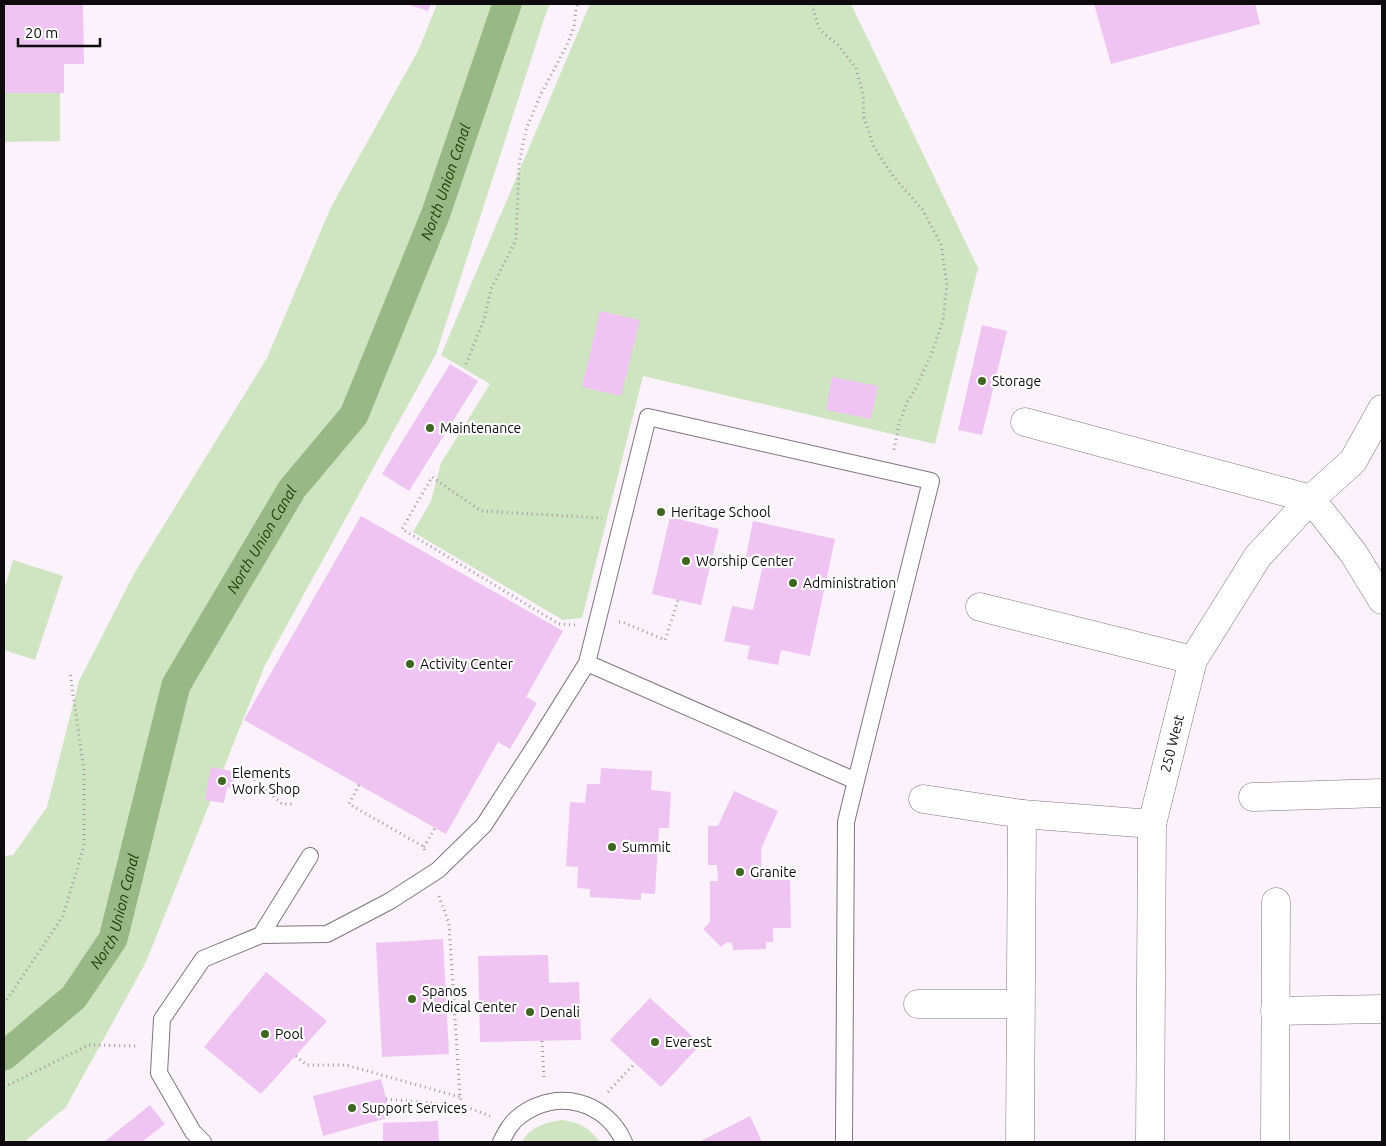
<svg xmlns="http://www.w3.org/2000/svg" width="1386" height="1146" font-family="Ubuntu,sans-serif">
  <style>
    .green { fill: #cfe5c2 }
    .lines { fill: none; stroke-linecap: round; stroke-linejoin: round }
    .canal { stroke: #98b885; stroke-width: 29 }
    .building { fill: #efc3f2 }
    .service-casing { stroke: #7f7680; stroke-width: 18 }
    .minor-casing { stroke: #7f7680; stroke-width: 29 }
    .path { stroke: #9e979f; stroke-width: 3; stroke-dasharray: 1 4; stroke-linecap: butt }
    .service { stroke: #fff; stroke-width: 16 }
    .minor { stroke: #fff; stroke-width: 28 }
    .poi-dot { fill: #3e6620; stroke: #fff; stroke-width: 2 }
    .labels { text-anchor: middle; stroke-width: 4.5; stroke-linejoin: round; paint-order: stroke }
    .poi-label { font-size: 14px; fill: #0e0b0f; stroke: #fff; text-anchor: start }
    .street-label { font-size: 14px; fill: #0e0b0f; stroke: #fff }
    .water-label { font-size: 15px; font-style: italic; fill: #1a3800; stroke: #fff }
  </style>
  <rect width="100%" height="100%" fill="#fbf2fc"/>
  <!-- green -->
  <path class="green" d="M437 4H550L547 10 436 354 265 665 146 962 66 1107 24 1142H4V856L13 855 47 807 79 681 135 572 267 358 331 207 419 49Z
    M590 4H851L978 268 935 444 643 376 582 618 563 620 413 532 431 501 441 463 490 384 441 355Z
    M4 93H60V141L4 142Z
    M13 560 63 576 35 660 4 650V590Z
    M562 1120C581 1123 588 1127 600 1142H522C530 1127 546 1122 562 1120Z"/>
  <g class="lines">
    <!-- canal -->
    <path class="canal" id="s1" d="M4 1056 74 997 113 939 176 685 292 489 354 415 436 213 507 4"/>
  </g>
  <!-- building -->
  <path class="building" d="M4 4H83L84 64H64V93H4Z
    M407 4H431L428 11Z
    M1094 4H1255L1260 24 1111 64Z
    M600 311 640 320 621 396 582 387Z
    M982 325 1007 331 982 435 958 430Z
    M450 364 478 381 409 491 382 474Z
    M832 377 878 386 871 419 826 410Z
    M361 516 563 631 526 697 537 703 510 749 498 742 446 834 244 720Z
    M670 517 719 529 701 605 652 594Z
    M753 521 835 539 810 656 781 650 778 665 747 659 750 646 724 641 732 606 753 610 764 560 746 556Z
    M211 767 236 772 233 788 227 787 224 803 205 800Z
    M601 768 652 771 651 790 671 792 669 828H659L655 894 641 893V900L590 897V889L577 888 578 867 566 866 570 802 585 803 587 784H600Z
    M734 791 778 811 761 849 762 880H790L791 928H773V942H766V949L733 950 732 943 727 942 721 947 703 929 710 922V881H718L717 865H708V826H718Z
    M443 939 449 1054 382 1057 376 943Z
    M548 955 549 983 579 982 581 1040 480 1042 478 956Z
    M266 972 327 1021 261 1094 204 1047Z
    M650 998 701 1044 661 1087 610 1040Z
    M381 1079 391 1117 323 1136 313 1096Z
    M150 1105 165 1124 142 1142H104Z
    M750 1116 762 1142H699Z
    M438 1121 439 1142H383V1123Z"/>
  <g class="lines">
    <!-- service casing -->
    <g class="service-casing">
      <path id="service" d="M587 663 648 417 931 481 856 781
        M261 935 310 856
        M203 1142 193 1132 159 1073 162 1019 203 959 261 935 327 934 390 901 438 870 484 825 539 740 587 663 856 781 846 822 844 1142
        M501 1142C506 1132 511 1122 521 1115 557 1088 606 1101 624 1142"/>
    </g>
    <!-- minor casing -->
    <g class="minor-casing">
      <g id="minor">
        <path d="M1025 422 1311 499 1354 554 1382 600"/>
        <path d="M980 607 1193 660"/>
        <path d="M1253 797 1382 793"/>
        <path d="M923 799 1022 814 1152 824"/>
        <path d="M918 1004H1020"/>
        <path d="M1275 1011 1382 1009"/>
        <path d="M1020 1142 1022 814"/>
        <path id="s2" d="M1150 1142 1152 824 1193 660 1258 556 1311 499 1353 461 1382 409"/>
        <path d="M1275 1142 1276 902"/>
      </g>
    </g>
    <!-- path -->
    <path class="path" d="M812 4 815 16 820 30 838 45 856 68 863 94 864 118 874 147 893 176 922 209 941 244 947 285 943 320 931 355 915 390 907 402 899 424 894 450
      M466 364 484 320 491 289 516 240 519 166 523 143 527 127 540 96 567 45 574 27 576 8 578 4
      M619 622H622L665 640 678 600
      M575 625 559 624 402 529 432 477 481 511 602 518
      M236 774 252 777 282 804H294
      M359 785 349 804 424 847 425 853
      M424 847 435 828
      M439 896 449 924 460 1097 464 1106 490 1116
      M4 1004 63 916 84 846V770L70 673
      M542 1041 544 1080
      M296 1056 307 1065H346L460 1097
      M4 1087 89 1045 138 1046
      M608 1092 635 1063
      M386 1099 463 1106"/>
    <!-- service -->
    <use href="#service" class="service"/>
    <!-- minor -->
    <use href="#minor" class="minor"/>
  </g>
  <!-- markers -->
  <g class="poi-dot">
    <circle cx="982" cy="381" r="5"/>
    <circle cx="430" cy="428" r="5"/>
    <circle cx="661" cy="512" r="5"/>
    <circle cx="686" cy="561" r="5"/>
    <circle cx="793" cy="583" r="5"/>
    <circle cx="410" cy="664" r="5"/>
    <circle cx="222" cy="781" r="5"/>
    <circle cx="612" cy="847" r="5"/>
    <circle cx="740" cy="872" r="5"/>
    <circle cx="412" cy="999" r="5"/>
    <circle cx="530" cy="1012" r="5"/>
    <circle cx="265" cy="1034" r="5"/>
    <circle cx="655" cy="1042" r="5"/>
    <circle cx="352" cy="1108" r="5"/>
  </g>
  <g class="labels">
    <!-- poi labels -->
    <g class="poi-label">
      <text x="992" y="386">Storage</text>
      <text x="440" y="433">Maintenance</text>
      <text x="671" y="517">Heritage School</text>
      <text x="696" y="566">Worship Center</text>
      <text x="803" y="588">Administration</text>
      <text x="420" y="669">Activity Center</text>
      <text x="232" y="778">Elements<tspan x="232" dy="16">Work Shop</tspan></text>
      <text x="622" y="852">Summit</text>
      <text x="750" y="877">Granite</text>
      <text x="422" y="996">Spanos<tspan x="422" dy="16">Medical Center</tspan></text>
      <text x="540" y="1017">Denali</text>
      <text x="275" y="1039">Pool</text>
      <text x="665" y="1047">Everest</text>
      <text x="362" y="1113">Support Services</text>
    </g>
    <!-- street labels -->
    <g class="street-label">
      <text dy="5" stroke="none"><textPath href="#s2" startOffset="401">250 West</textPath></text>
    </g>
    <!-- water labels -->
    <g class="water-label">
      <text dy="5" stroke="none"><textPath href="#s1" startOffset="998">North Union Canal</textPath></text>
      <text dy="5" stroke="none"><textPath href="#s1" startOffset="592">North Union Canal</textPath></text>
      <text dy="5" stroke="none"><textPath href="#s1" startOffset="188">North Union Canal</textPath></text>
    </g>
  </g>
  <!-- border -->
  <rect width="1386" height="1146" fill="none" stroke="#0e0b0f" stroke-width="10"/>
  <!-- scale -->
  <path d="M18 38v8h82v-8" fill="none" stroke="#0e0b0f" stroke-width="2.5"/>
  <text x="25" y="38" font-size="15" fill="#0e0b0f" stroke="#ffffff" stroke-width="4" paint-order="stroke">20 m</text>
</svg>
